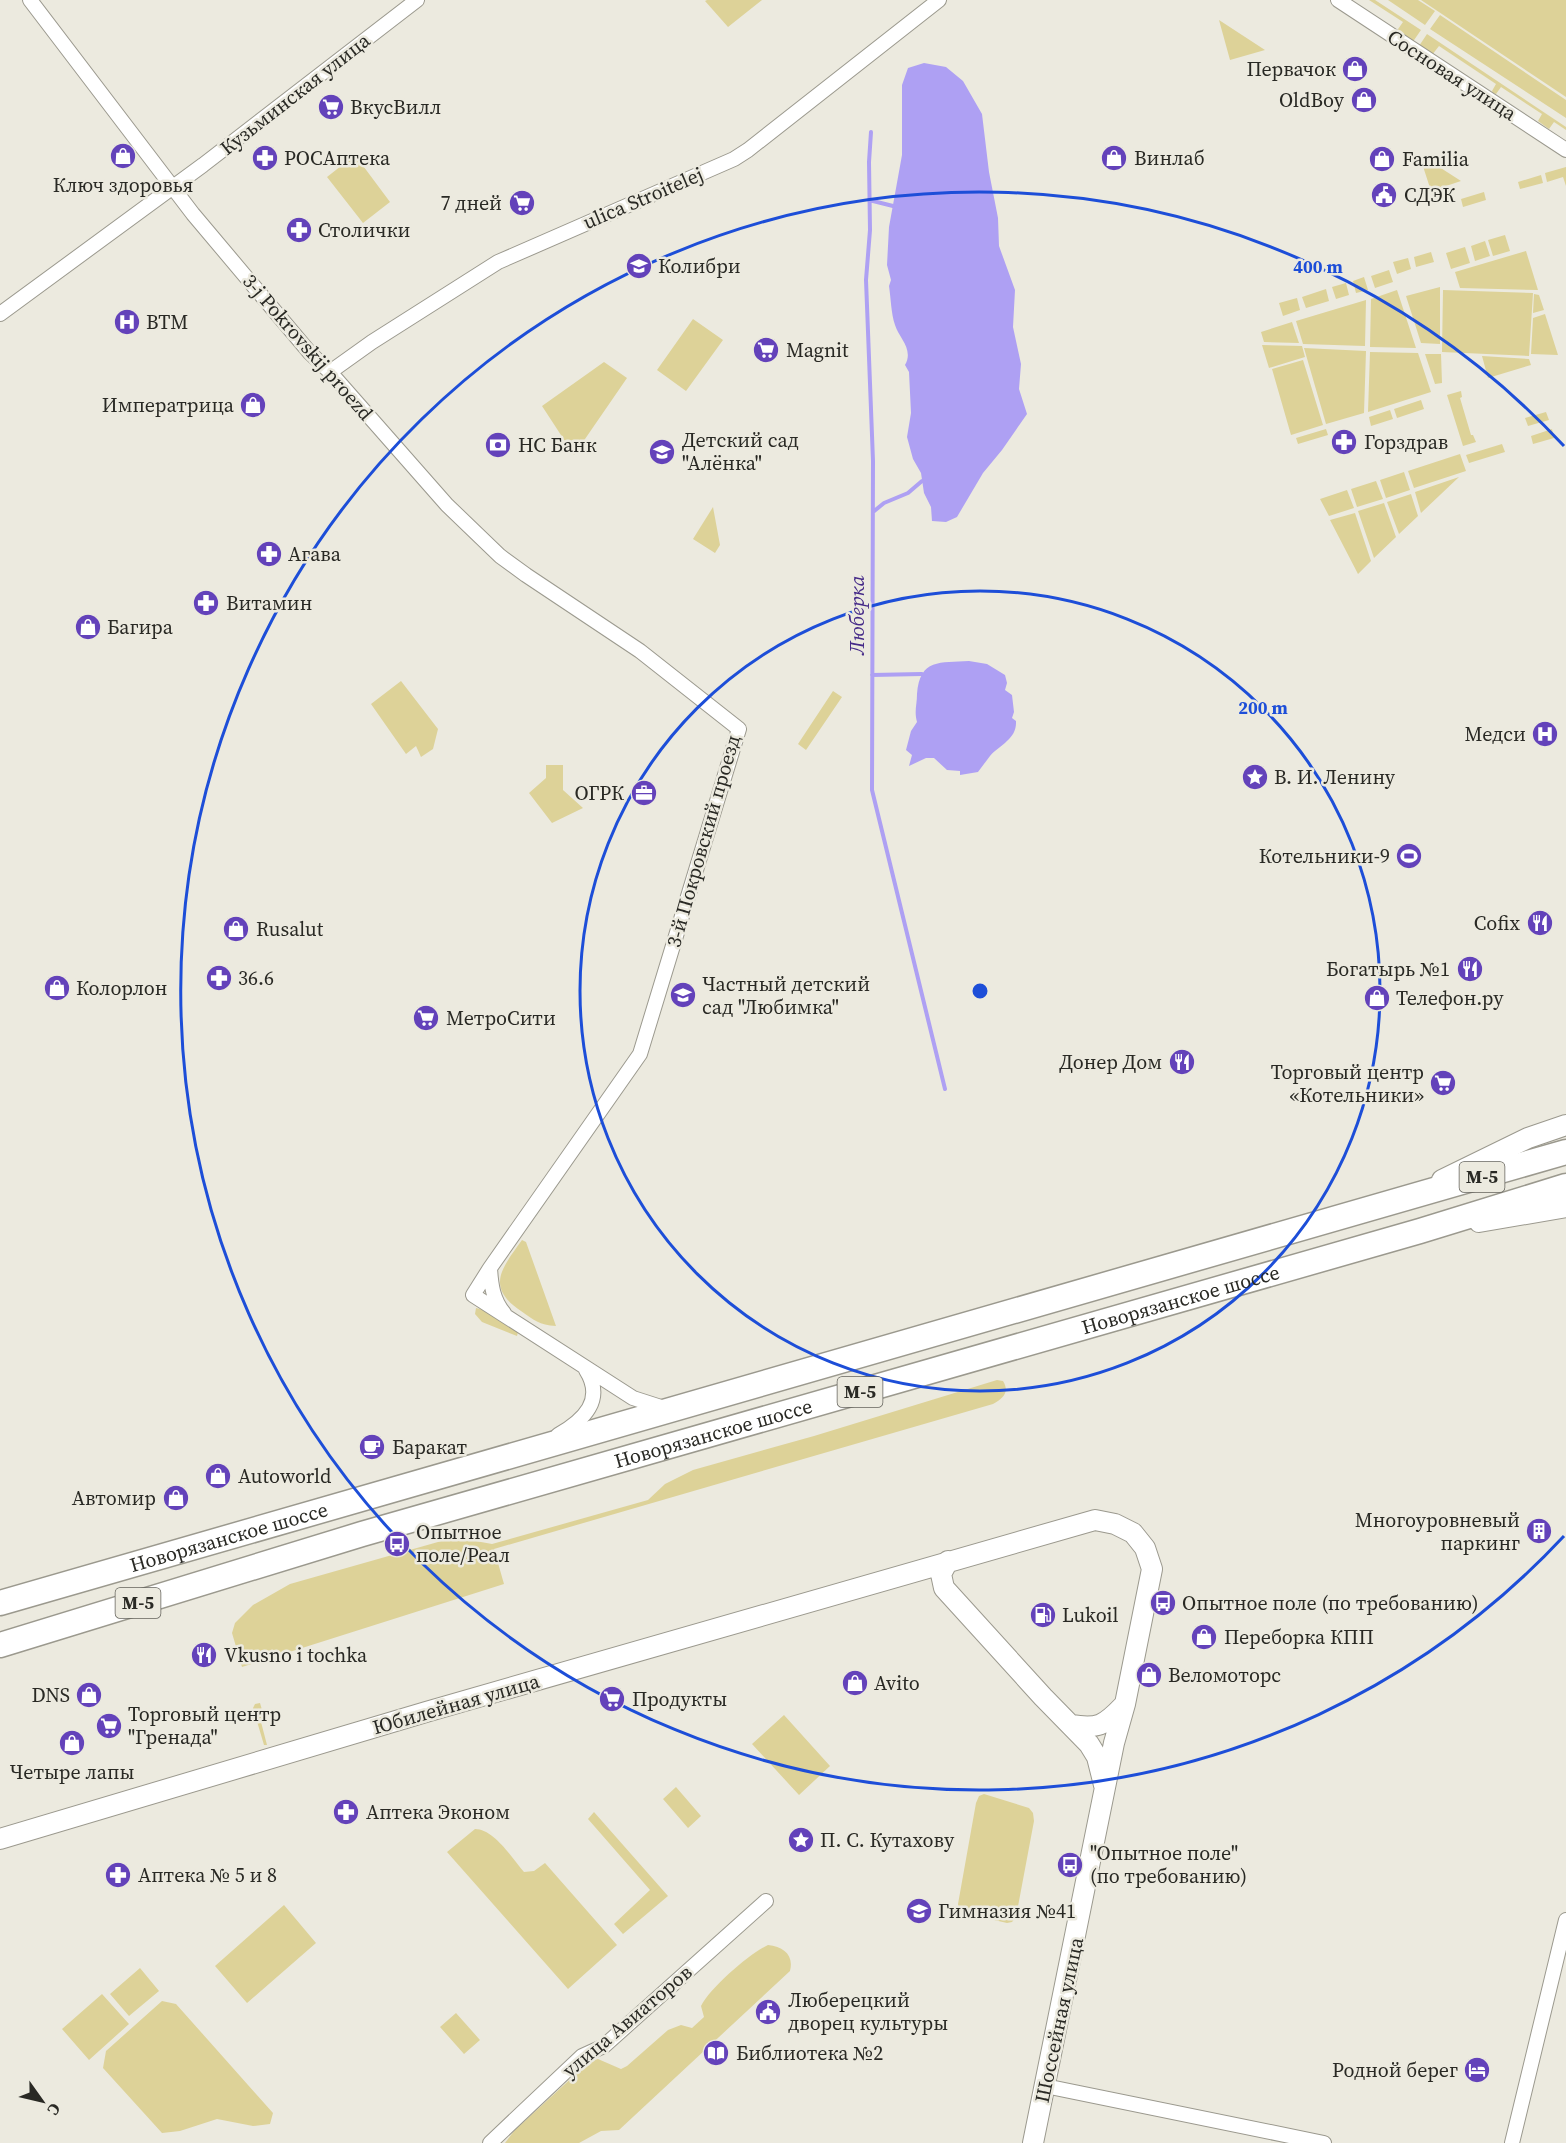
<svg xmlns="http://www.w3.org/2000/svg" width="1566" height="2143" font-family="'Source Serif 4',serif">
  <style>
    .green { fill: #ddd298 }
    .water { fill: #aea0f3 }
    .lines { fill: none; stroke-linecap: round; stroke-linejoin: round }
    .stream { stroke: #aea0f3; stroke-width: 4 }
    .street-casing { stroke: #9b998e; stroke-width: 16 }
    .secondary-casing { stroke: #9b998e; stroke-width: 22 }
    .highway-casing { stroke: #9b998e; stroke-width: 27 }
    .street { stroke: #fff; stroke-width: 14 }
    .secondary { stroke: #fff; stroke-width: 20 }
    .highway { stroke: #fff; stroke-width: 24 }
    .ring { fill: none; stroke: #1d4ed8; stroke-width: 3 }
    .labels { text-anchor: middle; stroke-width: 5; stroke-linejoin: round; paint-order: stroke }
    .shield { fill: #eceadf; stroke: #64635c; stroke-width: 1.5 }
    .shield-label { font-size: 18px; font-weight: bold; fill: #292924 }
    .poi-label { font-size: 20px; fill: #292924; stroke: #eceadf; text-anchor: start }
    .street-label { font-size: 20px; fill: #292924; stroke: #eceadf }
    .water-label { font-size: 21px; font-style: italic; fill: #452a88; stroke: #eceadf }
    .centre { fill: #1d4ed8; stroke: #eceadf; stroke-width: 3 }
    .ring-label { font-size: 18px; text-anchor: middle; font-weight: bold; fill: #1d4ed8; stroke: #eceadf; stroke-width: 5; stroke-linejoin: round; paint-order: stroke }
  </style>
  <rect width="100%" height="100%" fill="#eceadf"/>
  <!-- green -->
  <path class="green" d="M707 0H762L728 27 705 1Z
    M1369 0H1375L1421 30 1412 43 1396 32 1403 22Z
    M1388 0H1418L1435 11 1425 25Z
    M1421 0H1566V97Z
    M1440 15 1566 100V118L1430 29Z
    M1219 20 1265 50 1230 60Z
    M1427 34 1566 127V130L1554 122 1549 129 1538 121 1542 114 1501 87 1496 94 1493 93 1492 91 1496 84 1439 46 1432 55 1419 46Z
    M1419 154 1461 181 1431 191Z
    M355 155 390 202 363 223 327 177Z
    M1566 167V186L1563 177 1547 182 1545 173Z
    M1541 175 1543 183 1520 189 1518 182Z
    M1484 192 1486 200 1463 207 1461 199Z
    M1505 235 1510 251 1493 256 1488 240Z
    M1485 241 1490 256 1475 261 1471 246Z
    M1465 247 1470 263 1451 269 1446 253Z
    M1526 251 1538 290 1460 288 1455 272Z
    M1431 252 1434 262 1416 267 1414 257Z
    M1408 258 1411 269 1397 274 1393 262Z
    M1389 270 1393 282 1375 288 1371 276Z
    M1364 277 1368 290 1356 293 1353 281Z
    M1346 283 1349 295 1336 299 1332 287Z
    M1440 287V344L1421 343 1406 296Z
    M1326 289 1329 301 1306 308 1302 297Z
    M1397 290 1416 348 1370 347 1371 299Z
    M1443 290 1533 293 1529 356 1442 352Z
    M1534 294 1539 295 1544 310 1533 313Z
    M1297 298 1300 310 1283 316 1279 303Z
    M1366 300 1365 346 1303 344 1296 321Z
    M1545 314 1558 355 1531 354 1533 318Z
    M693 319 723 340 686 391 657 370Z
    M1292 322 1299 343 1264 342 1261 332Z
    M1262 345 1302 346 1305 357 1269 368Z
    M1304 348 1366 351 1364 413 1326 424Z
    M1370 352 1418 353 1431 392 1368 412Z
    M1425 354H1441L1442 383 1435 384Z
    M1482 356 1529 359 1531 365 1488 378Z
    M1303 360 1323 425 1291 435 1272 369Z
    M604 362 627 378 574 455 542 406Z
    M1461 391 1462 397 1460 398 1471 435H1473L1476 442 1463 446 1447 395Z
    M1421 400 1424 409 1397 418 1394 409Z
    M1390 410 1393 419 1371 426 1369 417Z
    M1546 412 1549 420 1528 426 1525 418Z
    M1326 429 1328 435 1298 444 1296 438Z
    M1552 429 1554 438 1533 444 1531 436Z
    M1502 444 1505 452 1469 463 1466 455Z
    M1460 454 1466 471 1414 488 1408 471Z
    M1404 472 1410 490 1386 498 1380 480Z
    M1459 477 1421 513 1415 492Z
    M1376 481 1383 499 1357 507 1351 489Z
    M1347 490 1354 508 1329 516 1320 499Z
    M1411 494 1418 516 1399 534 1387 502Z
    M1384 503 1396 537 1374 558 1358 511Z
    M713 507 720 545 715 553 693 539Z
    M1355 513 1371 561 1358 574 1330 520Z
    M401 681 438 729 433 749 421 757 416 746 406 754 371 704Z
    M833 691 842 697 806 750 798 744Z
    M546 765H563V790L583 808 552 823 529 793 546 778Z
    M522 1240 526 1242 556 1326C539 1325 534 1320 521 1311 485 1287 502 1268 522 1240Z
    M476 1308 484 1310 516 1330 518 1332 517 1336 482 1322 475 1314Z
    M997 1380 1003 1381C1010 1392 1003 1399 993 1404L494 1549 504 1584 242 1667 232 1633 235 1623 253 1605 290 1584 445 1540H470L492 1544 648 1500 665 1484 693 1470 814 1436Z
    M260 1703 265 1720 261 1722 267 1745H264L253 1708 255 1704Z
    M784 1715 830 1766 799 1795 752 1744Z
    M676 1787 701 1816 688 1828 663 1799Z
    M984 1794 1029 1808 1033 1813 1034 1821 1016 1917 1012 1922 1007 1923 964 1913 959 1910 958 1904 976 1803 979 1796Z
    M594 1812 668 1896 623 1934 614 1924 650 1890 588 1819Z
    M475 1829C494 1829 512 1858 524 1872L534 1871 545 1863 617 1945 568 1989 447 1852Z
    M284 1905 316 1943 247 2003 215 1966Z
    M768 1945C784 1947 794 1955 790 1971L619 2130 601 2131 579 2143H505L514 2131 590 2061 598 2059 621 2069 627 2066 668 2030 681 2025 692 2028 704 2017 701 2006C711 1987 749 1954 768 1945Z
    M140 1968 159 1991 129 2016 110 1994Z
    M102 1994 129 2024 89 2060 62 2029Z
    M162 2001 176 2004 273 2113 270 2124 253 2126 217 2119 180 2131 162 2133 103 2068 106 2051Z
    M456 2013 480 2040 464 2054 440 2027Z"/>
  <!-- water -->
  <path class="water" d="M924 63 946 67 963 81 982 114 989 172 998 218 999 246 1015 290 1013 327 1021 364 1019 389 1027 414 1002 450 983 473 957 517 946 522 932 521 931 507 924 493 921 473 913 459 907 437 911 413 909 372 905 365C914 349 899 338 895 325 891 313 891 299 889 286L891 280 887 265 889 227 902 155V85L908 68Z
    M969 661 987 664 1005 675 1007 683 1005 690 1012 695 1014 712 1012 718 1016 721C1017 739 1001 744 990 756 986 761 982 767 978 772L960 775V771L947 770 934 758H926L909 766 912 755 906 750 911 731 917 722C914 711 917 705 917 694 920 658 940 663 969 661Z"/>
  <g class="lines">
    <!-- stream -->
    <path class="stream" d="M871 132 869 162 870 230 866 280 873 461 872 790 945 1089
      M869 200 893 206
      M873 512 884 503 908 493 922 481
      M872 675 922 674"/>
    <!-- street casing -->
    <g class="street-casing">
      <path id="street" d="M30 0 193 214 310 353 330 372 447 505 500 556 526 575 640 651 739 729 640 1054 490 1268 473 1295 633 1398 664 1408
        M1338 0 1566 150
        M0 314 203 165 417 0
        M330 372 372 342 498 262 734 159 748 150 939 0
        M490 1268C491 1285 493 1300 504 1313
        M558 1435C584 1420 605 1400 586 1370
        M1045 2086 1324 2143
        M490 2143 582 2056 604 2046 766 1901
        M1512 2143 1566 1920"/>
    </g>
    <!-- secondary casing -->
    <g class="secondary-casing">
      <path id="secondary" d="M1442 1180 1528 1138 1566 1125
        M1479 1222 1566 1207
        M948 1561 941 1574 944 1588 1043 1697 1089 1744 1097 1757 1104 1785
        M1071 1725C1098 1729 1104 1726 1123 1706
        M0 1839 426 1712 1095 1520 1115 1524 1133 1533 1145 1548 1152 1569 1125 1704 1114 1743 1033 2143"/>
    </g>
    <!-- highway casing -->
    <g class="highway-casing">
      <g id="highway">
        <path id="s1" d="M0 1603 1566 1152"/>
        <path id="s2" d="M0 1645 362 1534 1420 1231 1566 1186"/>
      </g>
    </g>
    <!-- street -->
    <use href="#street" class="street"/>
    <!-- secondary -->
    <use href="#secondary" class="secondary"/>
    <!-- highway -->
    <use href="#highway" class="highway"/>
  </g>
  <!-- distance rings -->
  <g class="ring">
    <circle cx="980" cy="991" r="400"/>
    <path d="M1564 1536A799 799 0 1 1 1564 446"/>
  </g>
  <!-- icons -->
  <defs>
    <g id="shop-disc" transform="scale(1.35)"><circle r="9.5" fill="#6342ba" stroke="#eceadf"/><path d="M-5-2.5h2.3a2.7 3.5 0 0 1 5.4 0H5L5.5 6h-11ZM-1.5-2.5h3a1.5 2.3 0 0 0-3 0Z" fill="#fff"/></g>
    <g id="supermarket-disc" transform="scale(1.35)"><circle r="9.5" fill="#6342ba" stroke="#eceadf"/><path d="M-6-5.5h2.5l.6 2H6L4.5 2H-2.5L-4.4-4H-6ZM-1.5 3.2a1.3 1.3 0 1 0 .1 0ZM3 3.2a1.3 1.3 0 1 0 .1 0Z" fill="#fff"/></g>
    <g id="pharmacy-disc" transform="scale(1.35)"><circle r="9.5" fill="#6342ba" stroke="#eceadf"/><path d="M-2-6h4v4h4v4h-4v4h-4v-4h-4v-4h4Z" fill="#fff"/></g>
    <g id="civic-disc" transform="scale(1.35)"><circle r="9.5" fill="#6342ba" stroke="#eceadf"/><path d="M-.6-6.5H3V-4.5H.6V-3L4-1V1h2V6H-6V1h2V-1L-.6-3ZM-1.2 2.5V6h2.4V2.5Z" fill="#fff"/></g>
    <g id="school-disc" transform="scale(1.35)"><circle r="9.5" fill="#6342ba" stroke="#eceadf"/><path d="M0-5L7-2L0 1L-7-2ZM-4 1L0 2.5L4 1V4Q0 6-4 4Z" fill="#fff"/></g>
    <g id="hospital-disc" transform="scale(1.35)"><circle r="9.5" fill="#6342ba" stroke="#eceadf"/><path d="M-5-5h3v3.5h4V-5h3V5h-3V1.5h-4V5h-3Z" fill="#fff"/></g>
    <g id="bank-disc" transform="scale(1.35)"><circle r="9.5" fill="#6342ba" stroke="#eceadf"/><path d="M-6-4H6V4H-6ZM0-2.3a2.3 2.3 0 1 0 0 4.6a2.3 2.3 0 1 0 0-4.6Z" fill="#fff"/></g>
    <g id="sight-disc" transform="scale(1.35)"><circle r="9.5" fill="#6342ba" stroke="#eceadf"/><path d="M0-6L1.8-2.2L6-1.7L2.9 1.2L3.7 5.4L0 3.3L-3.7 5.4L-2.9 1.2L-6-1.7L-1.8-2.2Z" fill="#fff"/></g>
    <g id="office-disc" transform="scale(1.35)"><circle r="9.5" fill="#6342ba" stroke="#eceadf"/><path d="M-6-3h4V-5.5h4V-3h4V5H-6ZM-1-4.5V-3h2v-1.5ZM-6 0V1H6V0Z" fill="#fff"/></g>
    <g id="stadium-disc" transform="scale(1.35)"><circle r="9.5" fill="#6342ba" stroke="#eceadf"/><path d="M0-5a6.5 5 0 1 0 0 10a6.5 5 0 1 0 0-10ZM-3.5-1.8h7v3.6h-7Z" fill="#fff"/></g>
    <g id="restaurant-disc" transform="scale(1.35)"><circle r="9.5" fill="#6342ba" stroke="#eceadf"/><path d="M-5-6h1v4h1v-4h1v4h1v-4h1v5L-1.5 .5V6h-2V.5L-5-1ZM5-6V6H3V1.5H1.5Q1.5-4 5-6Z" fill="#fff"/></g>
    <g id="cafe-disc" transform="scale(1.35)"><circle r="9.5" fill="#6342ba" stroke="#eceadf"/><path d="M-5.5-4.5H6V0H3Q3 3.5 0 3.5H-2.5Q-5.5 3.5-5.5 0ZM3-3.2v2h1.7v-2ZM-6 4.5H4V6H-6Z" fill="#fff"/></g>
    <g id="building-disc" transform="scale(1.35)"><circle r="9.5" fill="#6342ba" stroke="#eceadf"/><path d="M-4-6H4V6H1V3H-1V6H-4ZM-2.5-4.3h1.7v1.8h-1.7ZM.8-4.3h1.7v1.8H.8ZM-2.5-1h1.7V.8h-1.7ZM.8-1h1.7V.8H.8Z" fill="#fff"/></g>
    <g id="bus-disc" transform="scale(1.35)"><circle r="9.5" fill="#6342ba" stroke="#eceadf"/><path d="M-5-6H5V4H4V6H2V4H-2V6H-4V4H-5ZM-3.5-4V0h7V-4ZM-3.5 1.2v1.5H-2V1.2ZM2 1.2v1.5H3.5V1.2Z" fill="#fff"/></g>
    <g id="fuel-disc" transform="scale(1.35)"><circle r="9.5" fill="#6342ba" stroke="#eceadf"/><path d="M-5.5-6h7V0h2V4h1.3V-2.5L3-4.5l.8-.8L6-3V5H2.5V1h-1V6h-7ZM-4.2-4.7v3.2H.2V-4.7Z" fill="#fff"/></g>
    <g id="library-disc" transform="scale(1.35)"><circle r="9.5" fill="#6342ba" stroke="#eceadf"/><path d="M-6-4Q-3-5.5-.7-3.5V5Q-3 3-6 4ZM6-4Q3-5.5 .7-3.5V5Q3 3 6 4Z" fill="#fff"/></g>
    <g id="hotel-disc" transform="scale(1.35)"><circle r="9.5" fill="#6342ba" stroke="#eceadf"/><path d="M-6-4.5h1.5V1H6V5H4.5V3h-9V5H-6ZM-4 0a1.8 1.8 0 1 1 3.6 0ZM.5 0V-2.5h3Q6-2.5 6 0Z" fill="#fff"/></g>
  </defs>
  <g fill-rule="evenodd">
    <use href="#shop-disc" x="1355" y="69"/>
    <use href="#shop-disc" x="1364" y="100"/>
    <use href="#supermarket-disc" x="331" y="107"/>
    <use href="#shop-disc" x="123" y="156"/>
    <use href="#pharmacy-disc" x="265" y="158"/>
    <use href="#shop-disc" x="1114" y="158"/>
    <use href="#shop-disc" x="1382" y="159"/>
    <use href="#civic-disc" x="1384" y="195"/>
    <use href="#supermarket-disc" x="522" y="203"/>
    <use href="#pharmacy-disc" x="299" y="230"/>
    <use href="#school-disc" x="639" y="266"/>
    <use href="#hospital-disc" x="127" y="322"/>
    <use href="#supermarket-disc" x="766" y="350"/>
    <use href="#shop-disc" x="253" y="405"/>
    <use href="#pharmacy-disc" x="1344" y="442"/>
    <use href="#bank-disc" x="498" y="445"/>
    <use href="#school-disc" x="662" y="452"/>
    <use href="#pharmacy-disc" x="269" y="554"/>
    <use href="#pharmacy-disc" x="206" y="603"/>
    <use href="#shop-disc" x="88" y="627"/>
    <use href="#hospital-disc" x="1545" y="734"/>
    <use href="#sight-disc" x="1255" y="777"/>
    <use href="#office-disc" x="644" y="793"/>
    <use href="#stadium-disc" x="1409" y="856"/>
    <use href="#restaurant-disc" x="1540" y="923"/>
    <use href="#shop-disc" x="236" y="929"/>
    <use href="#restaurant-disc" x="1470" y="969"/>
    <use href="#pharmacy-disc" x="219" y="978"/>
    <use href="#shop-disc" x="57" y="988"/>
    <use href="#school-disc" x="683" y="995"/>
    <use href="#shop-disc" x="1377" y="998"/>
    <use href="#supermarket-disc" x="426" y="1018"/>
    <use href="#restaurant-disc" x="1182" y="1062"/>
    <use href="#supermarket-disc" x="1443" y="1083"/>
    <use href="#cafe-disc" x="372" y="1447"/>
    <use href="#shop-disc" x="218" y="1476"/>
    <use href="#shop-disc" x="176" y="1498"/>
    <use href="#building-disc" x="1539" y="1531"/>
    <use href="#bus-disc" x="397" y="1544"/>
    <use href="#bus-disc" x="1163" y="1603"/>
    <use href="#fuel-disc" x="1043" y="1615"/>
    <use href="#shop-disc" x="1204" y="1637"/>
    <use href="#restaurant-disc" x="204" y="1655"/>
    <use href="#shop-disc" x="1149" y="1675"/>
    <use href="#shop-disc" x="855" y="1683"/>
    <use href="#shop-disc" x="89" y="1695"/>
    <use href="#supermarket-disc" x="612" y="1699"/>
    <use href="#supermarket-disc" x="109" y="1726"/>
    <use href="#shop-disc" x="72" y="1743"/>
    <use href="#pharmacy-disc" x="346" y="1812"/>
    <use href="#sight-disc" x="801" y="1840"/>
    <use href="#bus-disc" x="1070" y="1865"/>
    <use href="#pharmacy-disc" x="118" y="1875"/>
    <use href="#school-disc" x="919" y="1911"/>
    <use href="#civic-disc" x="768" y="2012"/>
    <use href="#library-disc" x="716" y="2053"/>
    <use href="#hotel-disc" x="1477" y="2070"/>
  </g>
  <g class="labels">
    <!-- shield labels -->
    <g class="shield">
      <rect x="1459.5" y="1162" width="45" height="30" rx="4.5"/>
      <rect x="837.5" y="1377" width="45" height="30" rx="4.5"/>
      <rect x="115.5" y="1588" width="45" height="30" rx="4.5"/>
    </g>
    <g class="shield-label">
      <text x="1482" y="1183">М-5</text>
      <text x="860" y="1398">М-5</text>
      <text x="138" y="1609">М-5</text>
    </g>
    <!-- poi labels -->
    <g class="poi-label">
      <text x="1336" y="76" text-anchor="end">Первачок</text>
      <text x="1344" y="107" text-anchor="end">OldBoy</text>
      <text x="350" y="114">ВкусВилл</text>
      <text x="284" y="165">РОСАптека</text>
      <text x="1134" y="165">Винлаб</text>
      <text x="1402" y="166">Familia</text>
      <text x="123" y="192" text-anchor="middle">Ключ здоровья</text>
      <text x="1404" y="202">СДЭК</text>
      <text x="502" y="210" text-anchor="end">7 дней</text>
      <text x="318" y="237">Столички</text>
      <text x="658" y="273">Колибри</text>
      <text x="146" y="329">ВТМ</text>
      <text x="786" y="357">Magnit</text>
      <text x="234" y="412" text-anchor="end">Императрица</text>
      <text x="682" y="447">Детский сад<tspan x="682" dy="23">"Алёнка"</tspan></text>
      <text x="1364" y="449">Горздрав</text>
      <text x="518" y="452">НС Банк</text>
      <text x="288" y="561">Агава</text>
      <text x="226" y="610">Витамин</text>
      <text x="107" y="634">Багира</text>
      <text x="1526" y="741" text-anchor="end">Медси</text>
      <text x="1274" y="784">В. И. Ленину</text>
      <text x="624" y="800" text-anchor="end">ОГРК</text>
      <text x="1390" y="863" text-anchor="end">Котельники-9</text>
      <text x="1520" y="930" text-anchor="end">Cofix</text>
      <text x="256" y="936">Rusalut</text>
      <text x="1450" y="976" text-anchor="end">Богатырь №1</text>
      <text x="238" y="985">36.6</text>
      <text x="702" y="991">Частный детский<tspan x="702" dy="23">сад "Любимка"</tspan></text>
      <text x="76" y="995">Колорлон</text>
      <text x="1396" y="1005">Телефон.ру</text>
      <text x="446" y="1025">МетроСити</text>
      <text x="1162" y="1069" text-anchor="end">Донер Дом</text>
      <text x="1424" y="1079" text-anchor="end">Торговый центр<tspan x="1424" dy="23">«Котельники»</tspan></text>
      <text x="392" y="1454">Баракат</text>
      <text x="238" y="1483">Autoworld</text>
      <text x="156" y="1505" text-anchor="end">Автомир</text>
      <text x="1520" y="1527" text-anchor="end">Многоуровневый<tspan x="1520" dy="23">паркинг</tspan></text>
      <text x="416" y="1539">Опытное<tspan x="416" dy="23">поле/Реал</tspan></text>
      <text x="1182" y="1610">Опытное поле (по требованию)</text>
      <text x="1062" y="1622">Lukoil</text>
      <text x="1224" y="1644">Переборка КПП</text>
      <text x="224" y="1662">Vkusno i tochka</text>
      <text x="1168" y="1682">Веломоторс</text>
      <text x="874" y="1690">Avito</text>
      <text x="70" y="1702" text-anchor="end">DNS</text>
      <text x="632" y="1706">Продукты</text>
      <text x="128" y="1721">Торговый центр<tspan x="128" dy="23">"Гренада"</tspan></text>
      <text x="72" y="1779" text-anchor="middle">Четыре лапы</text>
      <text x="366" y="1819">Аптека Эконом</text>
      <text x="820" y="1847">П. С. Кутахову</text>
      <text x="1090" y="1860">"Опытное поле"<tspan x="1090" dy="23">(по требованию)</tspan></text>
      <text x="138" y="1882">Аптека № 5 и 8</text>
      <text x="938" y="1918">Гимназия №41</text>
      <text x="788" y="2007">Люберецкий<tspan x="788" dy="23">дворец культуры</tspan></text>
      <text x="736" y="2060">Библиотека №2</text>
      <text x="1458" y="2077" text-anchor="end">Родной берег</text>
    </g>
    <!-- street labels -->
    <g class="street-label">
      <text transform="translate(1452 75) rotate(33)" y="7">Сосновая улица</text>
      <text transform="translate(295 94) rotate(-38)" y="7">Кузьминская улица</text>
      <text transform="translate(643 198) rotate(-23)" y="7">ulica Stroitelej</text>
      <text transform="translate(308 347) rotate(49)" y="7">3-j Pokrovskij proezd</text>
      <text transform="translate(703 841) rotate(-74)" y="7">3-й Покровский проезд</text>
      <text dy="7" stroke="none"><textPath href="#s2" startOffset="1230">Новорязанское шоссе</textPath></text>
      <text dy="7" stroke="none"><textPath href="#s2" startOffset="744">Новорязанское шоссе</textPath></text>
      <text dy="7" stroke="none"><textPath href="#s1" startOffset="238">Новорязанское шоссе</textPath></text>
      <text transform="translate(456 1704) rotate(-16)" y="7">Юбилейная улица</text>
      <text transform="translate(1059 2020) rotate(-78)" y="7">Шоссейная улица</text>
      <text transform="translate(627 2021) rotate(-40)" y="7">улица Авиаторов</text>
    </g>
    <!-- water labels -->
    <g class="water-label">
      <text transform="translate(857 615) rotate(-90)" y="7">Люберка</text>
    </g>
  </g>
  <circle cx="980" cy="991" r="9" class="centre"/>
  <g class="ring-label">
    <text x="1318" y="273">400 m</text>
    <text x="1263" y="714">200 m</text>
  </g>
  <!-- north arrow -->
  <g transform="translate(42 2101) rotate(124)" stroke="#eceadf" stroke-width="4.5" paint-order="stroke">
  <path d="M0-4.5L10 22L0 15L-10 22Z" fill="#292924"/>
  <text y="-9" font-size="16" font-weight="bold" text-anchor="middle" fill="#292924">С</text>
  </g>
</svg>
